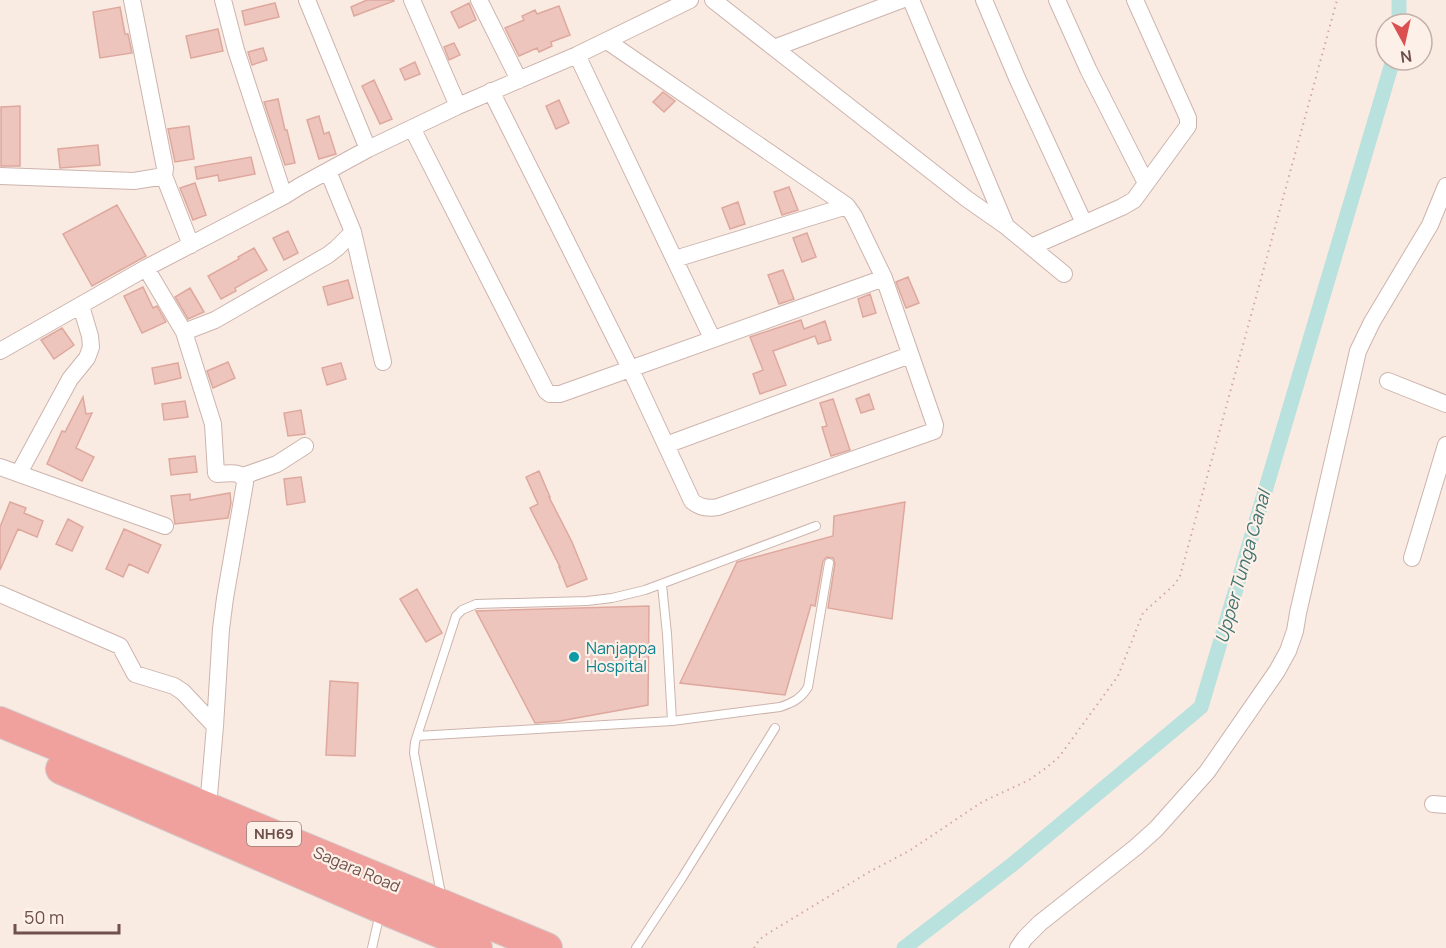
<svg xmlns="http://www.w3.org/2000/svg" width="1446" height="948" font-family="Manrope,sans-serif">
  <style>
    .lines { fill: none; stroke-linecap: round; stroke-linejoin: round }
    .canal { stroke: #b9e1de; stroke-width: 15 }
    .building { fill: #edc5bc; stroke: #dea89e; stroke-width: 1.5 }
    .lane-casing { stroke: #ccb4ad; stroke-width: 10 }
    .street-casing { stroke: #ccb4ad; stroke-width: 18 }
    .highway-casing { stroke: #d4cac9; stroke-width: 32 }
    .path { stroke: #d1a8a0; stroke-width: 2; stroke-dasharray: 1.5 4.5; stroke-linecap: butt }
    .lane { stroke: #fff; stroke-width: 8 }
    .street { stroke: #fff; stroke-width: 16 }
    .highway { stroke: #f0a19d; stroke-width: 30 }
    .culture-dot { fill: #0f9aa8; stroke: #fdf0e8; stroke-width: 2 }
    .labels { text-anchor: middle; stroke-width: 4.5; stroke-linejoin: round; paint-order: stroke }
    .shield { fill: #fdf0e8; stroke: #9a807a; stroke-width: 1.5 }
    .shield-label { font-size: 15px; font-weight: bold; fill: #6f504b }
    .culture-label { font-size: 16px; fill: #0d838f; stroke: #fdf0e8; text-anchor: start }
    .street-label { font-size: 16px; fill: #6f504b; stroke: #fdf0e8 }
    .water-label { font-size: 18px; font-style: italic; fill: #407471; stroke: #fdf0e8 }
  </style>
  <rect width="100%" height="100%" fill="#faebe2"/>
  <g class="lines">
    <!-- canal -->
    <path class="canal" d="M1399 24V0
      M904 948 1013 864 1201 707 1393 60"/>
  </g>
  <!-- building -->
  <path class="building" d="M367 0H393L394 1 354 16 351 7Z
    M275 3 279 17 245 25 242 11Z
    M469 3 476 20 459 28 451 12Z
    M559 6 570 35 551 42 552 46 539 52 537 48 519 56 505 28 524 20 522 16 535 10 537 14Z
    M120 7 125 34H128L132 53 100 58 93 12Z
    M218 29 223 51 191 58 186 36Z
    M454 43 460 55 449 60 444 47Z
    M263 48 267 60 252 65 248 52Z
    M415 62 420 74 405 80 400 69Z
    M374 80 392 119 380 124 362 86Z
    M663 92 675 101 664 112 653 102Z
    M278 99 285 130H287L295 163 285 165 264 102Z
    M559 100 569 123 556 129 546 106Z
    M20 106V166H1V107Z
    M319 116 324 134 329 132 336 154 319 159 307 120Z
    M189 126 194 159 175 162 168 129Z
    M98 145 100 165 60 168 58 149Z
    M251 157 255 174 219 181 218 175 197 179 195 167Z
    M195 183 206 215 193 220 180 188Z
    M789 187 798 210 782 215 774 192Z
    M738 202 745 224 730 229 722 208Z
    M117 205 146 256 92 286 63 234Z
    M288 231 298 253 284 260 273 238Z
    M807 233 816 257 802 262 793 238Z
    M254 248 267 270 235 288 236 291 221 299 208 276 239 259 238 257Z
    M783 270 794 299 779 304 768 275Z
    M908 277 919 303 906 308 896 282Z
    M348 280 353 298 328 305 323 287Z
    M143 287 153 308 157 306 166 322 142 333 124 296Z
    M190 288 204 312 188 319 175 297Z
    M870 294 876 313 863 317 858 299Z
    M801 320 804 329 825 321 831 340 818 344 815 336 773 351 786 385 760 394 753 374 763 370 750 337Z
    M62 328 74 345 54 359 41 340Z
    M228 362 235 378 213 388 207 371Z
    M178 363 181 378 155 384 152 368Z
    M341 363 346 379 327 385 322 368Z
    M869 394 874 409 861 413 856 399Z
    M83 397 86 414 92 413 76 448 94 457 82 481 47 464 62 431 65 432Z
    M833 399 850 450 831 456 822 427 827 426 820 403Z
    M185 401 188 417 164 420 162 404Z
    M301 410 305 434 288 436 284 413Z
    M195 456 197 472 171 475 169 459Z
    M539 471 550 497H549L572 542 587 579 567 587 559 567H560L530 508 538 504 526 477Z
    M301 477 305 502 287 505 284 479Z
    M230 493 231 503 228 518 175 524 171 496 190 494V500Z
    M10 502 26 508 24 513 43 521 37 537 18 529 0 570V527Z
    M905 502 892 619 828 608 835 563 833 558 827 557 823 561 815 606 811 605 785 695 680 683 737 562 833 536 834 516Z
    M68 519 83 527 72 551 56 544Z
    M124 529 161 545 148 573 129 564 123 577 106 569Z
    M417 589 442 633 426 642 400 599Z
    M649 606 648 705 560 721 535 723 476 611Z
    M330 681 358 683 355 756 326 755Z"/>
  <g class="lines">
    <!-- lane casing -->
    <g class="lane-casing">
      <path id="lane" d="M662 585 667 634 672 721
        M417 736 672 721 780 707C792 703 801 699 808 687L829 563
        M442 899 414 753 415 742 456 616 462 610 476 604 587 601 612 598 645 590 816 526
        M372 948 380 913
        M636 948 682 878 775 728"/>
    </g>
    <!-- street casing -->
    <g class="street-casing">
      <path id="street" d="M132 0 165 168 164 176 191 245
        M223 0 236 50 284 196
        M307 0 368 149
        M412 0 458 106
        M479 0 519 80
        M713 0 967 199 1007 227 1064 274
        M911 0 1006 226
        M984 0 1017 78 1084 223
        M1057 0 1088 69 1146 183
        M774 48 901 0
        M577 55 712 338
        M491 91 630 368 692 501C700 508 708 509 718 507L934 431 935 425 884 278 854 216 847 206 840 201 607 41
        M412 128 546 391 550 394H560L884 278
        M328 171 353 232 383 362
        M0 176 134 181 164 176
        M1031 247 1122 207 1134 200 1188 126V118L1135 0
        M675 259 847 206
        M146 268 184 332 213 424 216 473 217 474C229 474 242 469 245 483L225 598 221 629 215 726 208 807
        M184 332 215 320 328 255 337 248 353 232
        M0 351 146 268 284 196 300 186 368 149 458 106 577 55 690 0
        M1388 381 1446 404
        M666 445 910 355
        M0 467 165 526
        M19 473 70 379 87 358 91 347 90 336 81 306
        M243 476 277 464 305 446
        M1412 558 1446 445
        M0 594 120 646 135 674 174 686 183 692 215 726
        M1433 804 1446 805
        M1018 948 1025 938 1040 923 1136 847 1156 829 1207 772 1277 671 1288 651 1295 631 1298 613 1358 351 1372 322 1430 225 1446 186"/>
    </g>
    <!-- highway casing -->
    <g class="highway-casing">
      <path id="highway" d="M0 722 547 948
        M61 769 381 908 477 948"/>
    </g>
    <!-- path -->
    <path class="path" d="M754 948 759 940 767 934 869 872 909 851 982 802 1029 780 1046 768 1059 757 1118 676 1143 613 1175 584 1180 576 1337 0"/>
    <!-- lane -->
    <use href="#lane" class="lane"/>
    <!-- street -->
    <use href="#street" class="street"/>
    <!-- highway -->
    <use href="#highway" class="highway"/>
  </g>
  <!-- markers -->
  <circle class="culture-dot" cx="574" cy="657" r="6"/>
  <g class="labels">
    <!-- shield labels -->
    <rect class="shield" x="247" y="822" width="54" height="24" rx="4.5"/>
    <g class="shield-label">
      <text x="274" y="839">NH69</text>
    </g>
    <!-- culture labels -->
    <g class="culture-label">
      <text x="586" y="654">Nanjappa<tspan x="586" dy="18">Hospital</tspan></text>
    </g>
    <!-- street labels -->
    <g class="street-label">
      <text transform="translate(357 869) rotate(23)" y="6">Sagara Road</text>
    </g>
    <!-- water labels -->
    <g class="water-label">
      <text transform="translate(1243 567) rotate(-74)" y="6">Upper Tunga Canal</text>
    </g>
  </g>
  <!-- north arrow -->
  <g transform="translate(1404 42) rotate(172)"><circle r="28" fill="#fdf0e8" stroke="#c4b0a9" stroke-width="1.5"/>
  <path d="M0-4.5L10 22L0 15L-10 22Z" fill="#db5050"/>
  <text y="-9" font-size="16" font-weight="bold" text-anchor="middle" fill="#6f504b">N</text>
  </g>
  <!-- scale -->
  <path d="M15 924v9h104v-9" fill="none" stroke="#6f504b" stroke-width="3"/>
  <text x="24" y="924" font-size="18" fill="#6f504b" stroke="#fdf0e8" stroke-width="4.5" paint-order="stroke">50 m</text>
</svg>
